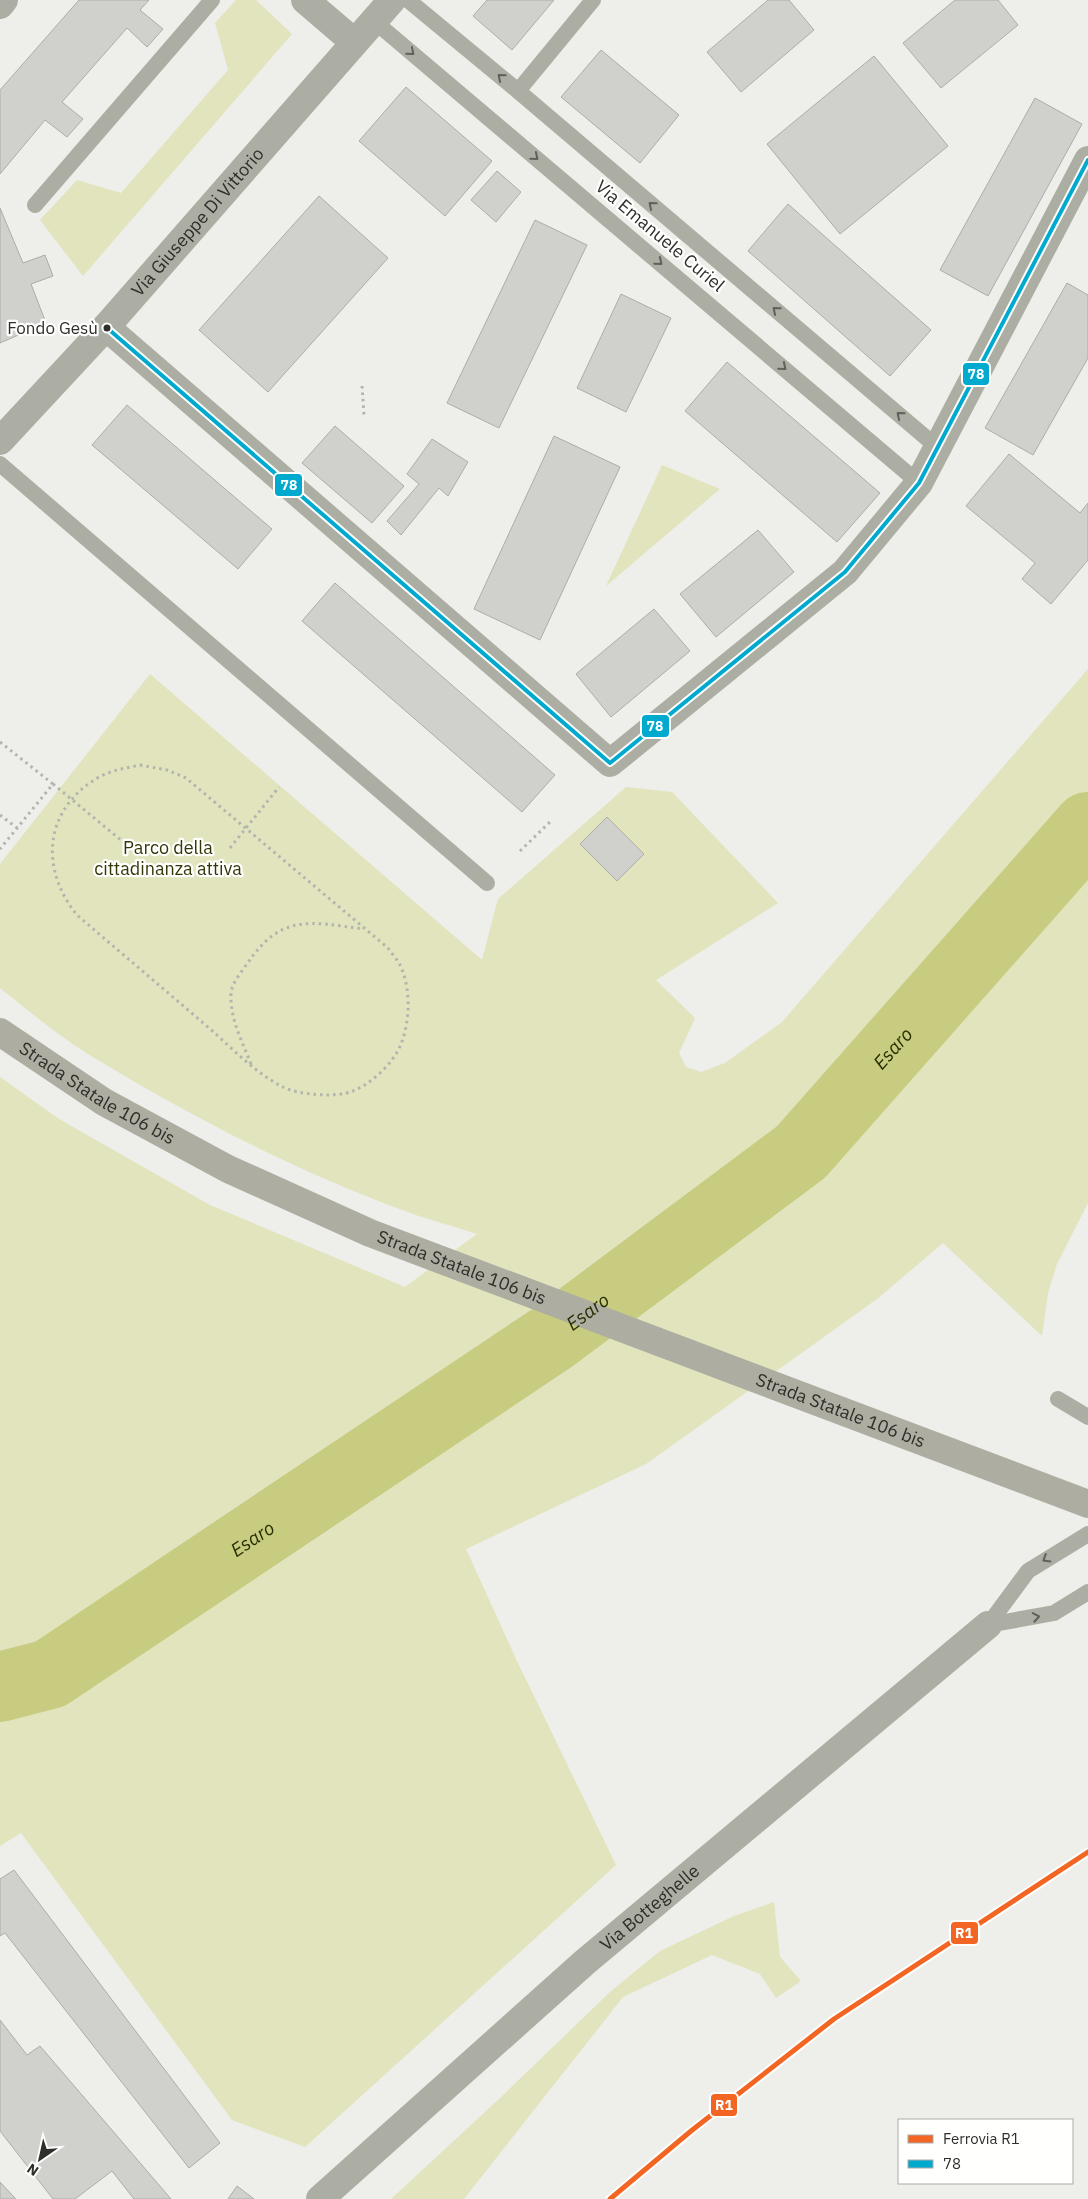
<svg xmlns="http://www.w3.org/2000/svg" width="1088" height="2199" font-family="'IBM Plex Sans',sans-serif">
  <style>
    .green { fill: #e1e4bd }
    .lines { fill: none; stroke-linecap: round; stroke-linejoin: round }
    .river { stroke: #c8cc80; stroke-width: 70 }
    .building { fill: #d0d0cd; stroke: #acaca9 }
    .path { stroke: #b3b4ad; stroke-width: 3; stroke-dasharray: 2.5 4; stroke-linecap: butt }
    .service { stroke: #adaea3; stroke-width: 16 }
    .minor { stroke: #adaea3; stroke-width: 28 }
    .secondary { stroke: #adada1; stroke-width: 28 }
    .bus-1-casing { stroke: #fffffe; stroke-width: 8 }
    .bus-1 { stroke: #00a9ce; stroke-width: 4 }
    .rail-1-casing { stroke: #fffffe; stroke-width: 9 }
    .rail-1 { stroke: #f26522; stroke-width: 5 }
    .oneway { stroke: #61615b }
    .bus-dot { fill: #2e2e2b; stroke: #fffffe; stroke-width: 2 }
    .labels { text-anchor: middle; stroke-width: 4.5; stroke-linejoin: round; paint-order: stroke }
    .bus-label { font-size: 17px; fill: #2e2e2b; stroke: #fffffe; text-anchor: end }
    .street-label { font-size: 18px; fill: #2e2e2b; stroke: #fffffe }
    .park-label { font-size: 18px; fill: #343608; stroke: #fffffe }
    .water-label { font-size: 19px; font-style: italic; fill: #2b2d00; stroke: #fffffe }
    .line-badge { stroke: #fffffe; stroke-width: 2 }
    .badge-label { font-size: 14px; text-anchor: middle; font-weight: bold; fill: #fff }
  </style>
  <rect width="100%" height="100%" fill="#eeeeea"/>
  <!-- green -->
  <path class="green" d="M236 0H256L292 34 83 276 40 220 77 180 121 193 228 70 215 23Z
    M662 465 720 489 606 586Z
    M1088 669V1203L1057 1264 1048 1293 1042 1336 943 1243 877 1299 646 1464 466 1549 516 1659 616 1865 305 2147 232 2120 21 1833 0 1846V1077L59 1119 210 1205 405 1287 477 1234C455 1226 431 1221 408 1212 298 1172 189 1116 88 1054 57 1035 29 1011 0 988V864L150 674 482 960 498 899 626 787 672 792 778 903 656 980 695 1018 679 1053 686 1067 701 1072 725 1063 782 1022Z
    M774 1902 780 1957 801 1981 776 1998 760 1974 712 1955 623 1997 464 2199H391L499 2099 610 1992 660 1951 734 1916Z"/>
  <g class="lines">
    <!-- river -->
    <path class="river" id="s1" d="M0 1687 50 1674 552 1338 801 1152 1088 827"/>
  </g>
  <!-- building -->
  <path class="building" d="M79 0H149L140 10 163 29 147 47 127 28 62 102 83 119 67 137 45 120 0 174V90Z
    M487 0H554L512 50 473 16Z
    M768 0H789L814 30 741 92 707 52Z
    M955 0H998L1018 25 941 88 903 43Z
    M601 50 679 115 640 163 561 97Z
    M874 56 948 146 840 234 767 144Z
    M406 87 492 161 445 216 359 141Z
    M1035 98 1082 124 988 296 940 270Z
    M497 171 521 192 496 222 471 200Z
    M319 196 388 258 268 392 199 330Z
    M788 204 931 330 890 376 748 251Z
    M0 208 23 263 45 255 53 276 31 284 46 323 0 343Z
    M535 220 587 245 499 428 447 403Z
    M1067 283 1088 295V358L1033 455 985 428Z
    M621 294 671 318 626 412 577 388Z
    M727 362 880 493 837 542 685 411Z
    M127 405 272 529 238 569 92 445Z
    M335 426 404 486 372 523 302 463Z
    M554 436 620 467 540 640 474 609Z
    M432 439 468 462 448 496 439 488 401 535 387 521 419 484 407 474Z
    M1009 454 1080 513 1088 503V560L1051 604 1022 579 1035 563 966 506Z
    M758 530 794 572 716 637 680 594Z
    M335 583 555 775 522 812 302 621Z
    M654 609 690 651 611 717 576 674Z
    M607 817 644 854 617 881 580 844Z
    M14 1870 220 2143 189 2168 5 1933 0 1936V1879Z
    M0 2020 27 2055 40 2046 171 2199H134L112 2171 75 2199H53L0 2131Z
    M0 2182 14 2197 16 2199H0Z
    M237 2186 254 2199H228Z"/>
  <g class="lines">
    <!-- path -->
    <path class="path" d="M362 386 364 415
      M0 742 53 784 0 849
      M140 765 167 770 186 778 388 948C392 954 398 960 401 967 411 990 410 1021 401 1044 393 1064 372 1083 353 1091 337 1098 298 1095 283 1087 255 1073 232 1048 209 1028 165 990 121 953 77 915 39 868 44 809 99 777 112 770 126 768 140 765Z
      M53 784 139 855
      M0 815 17 828
      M230 848 279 787
      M520 851 552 820
      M251 1064C242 1041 230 1019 231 994 231 985 241 972 247 964 281 913 310 922 364 929"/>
    <!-- service -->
    <path class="service" d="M408 0 518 91 937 447
      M374 21 919 483
      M518 91 593 0
      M35 205 212 0
      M0 464 487 883
      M1058 1399 1088 1417
      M988 1625 1028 1571 1088 1534
      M988 1625 1054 1613 1088 1592"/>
    <!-- minor -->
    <g class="minor">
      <path d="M305 0 354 42"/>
      <path d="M0 5 4 0"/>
      <path d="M106 327 610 763 845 572 919 483 1088 160"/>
      <path id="s2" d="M0 441 106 327 392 0"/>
      <path id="s3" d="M320 2199 585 1962 988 1625"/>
    </g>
    <!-- secondary -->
    <path class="secondary" id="s4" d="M0 1032 104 1102 228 1169 370 1233 1088 1504"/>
    <!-- bus-1 casing -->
    <g class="bus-1-casing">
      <path id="bus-1" d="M106 327 610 763 845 572 919 483 1088 160"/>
    </g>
    <!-- bus-1 -->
    <use href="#bus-1" class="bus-1"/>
    <!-- rail-1 casing -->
    <g class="rail-1-casing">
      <path id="rail-1" d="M610 2199 691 2131 834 2019 1088 1852"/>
    </g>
    <!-- rail-1 -->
    <use href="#rail-1" class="rail-1"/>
  </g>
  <!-- one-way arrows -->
  <defs><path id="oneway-chevron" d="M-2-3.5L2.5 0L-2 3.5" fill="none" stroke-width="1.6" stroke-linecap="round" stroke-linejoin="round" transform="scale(1.25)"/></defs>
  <g class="oneway">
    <use href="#oneway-chevron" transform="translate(411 52) rotate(40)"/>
    <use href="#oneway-chevron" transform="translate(501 77) rotate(-140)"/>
    <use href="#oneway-chevron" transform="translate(535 157) rotate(40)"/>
    <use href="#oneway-chevron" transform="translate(652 205) rotate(-140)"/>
    <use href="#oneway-chevron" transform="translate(659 262) rotate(40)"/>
    <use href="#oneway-chevron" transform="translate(776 310) rotate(-140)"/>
    <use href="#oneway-chevron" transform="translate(783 367) rotate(40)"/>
    <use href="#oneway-chevron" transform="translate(900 415) rotate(-140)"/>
    <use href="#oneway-chevron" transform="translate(1046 1559) rotate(149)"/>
    <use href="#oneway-chevron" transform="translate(1036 1617) rotate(-10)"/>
  </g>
  <!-- markers -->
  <circle class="bus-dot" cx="107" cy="328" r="4.5"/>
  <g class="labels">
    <!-- bus labels -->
    <g class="bus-label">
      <text x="98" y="334">Fondo Gesù</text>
    </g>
    <!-- street labels -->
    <g class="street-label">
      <text dy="6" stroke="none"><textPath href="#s2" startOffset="295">Via Giuseppe Di Vittorio</textPath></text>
      <text transform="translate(660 236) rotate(40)" y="6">Via Emanuele Curiel</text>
      <text dy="6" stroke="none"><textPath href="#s4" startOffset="115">Strada Statale 106 bis</textPath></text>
      <text dy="6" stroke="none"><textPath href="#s4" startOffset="520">Strada Statale 106 bis</textPath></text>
      <text dy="6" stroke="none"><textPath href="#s4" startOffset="925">Strada Statale 106 bis</textPath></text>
      <text dy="6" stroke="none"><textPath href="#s3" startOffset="440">Via Botteghelle</textPath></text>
    </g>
    <!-- park labels -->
    <g class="park-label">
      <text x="168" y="854">Parco della<tspan x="168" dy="21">cittadinanza attiva</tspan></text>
    </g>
    <!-- water labels -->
    <g class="water-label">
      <text dy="7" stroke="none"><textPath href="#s1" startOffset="1105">Esaro</textPath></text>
      <text dy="7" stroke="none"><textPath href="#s1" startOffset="700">Esaro</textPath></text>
      <text dy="7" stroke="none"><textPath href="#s1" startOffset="295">Esaro</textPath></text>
    </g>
  </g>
  <g class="line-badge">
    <rect x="962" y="362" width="28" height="24" rx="5" fill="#00a9ce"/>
    <rect x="274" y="473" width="29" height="24" rx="5" fill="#00a9ce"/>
    <rect x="641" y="714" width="29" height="24" rx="5" fill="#00a9ce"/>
    <rect x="950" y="1921" width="29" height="24" rx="5" fill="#f26522"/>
    <rect x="710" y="2093" width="28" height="24" rx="5" fill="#f26522"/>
  </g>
  <g class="badge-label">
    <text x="976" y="379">78</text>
    <text x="289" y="490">78</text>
    <text x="655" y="731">78</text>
    <text x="964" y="1938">R1</text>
    <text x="724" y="2110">R1</text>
  </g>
  <!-- legend -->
  <rect x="898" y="2119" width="175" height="65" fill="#fffffe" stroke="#ababaa"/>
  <rect x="908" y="2135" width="25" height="8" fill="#f26522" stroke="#ababaa"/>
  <text x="943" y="2144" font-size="15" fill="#2e2e2b">Ferrovia R1</text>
  <rect x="908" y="2160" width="25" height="8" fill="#00a9ce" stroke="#ababaa"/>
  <text x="943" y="2169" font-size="15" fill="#2e2e2b">78</text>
  <!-- north arrow -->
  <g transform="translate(40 2159) rotate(214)" stroke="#fffffe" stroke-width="4" paint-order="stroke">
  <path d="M0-4L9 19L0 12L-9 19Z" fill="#2e2e2b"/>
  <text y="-8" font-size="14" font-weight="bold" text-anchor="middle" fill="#2e2e2b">N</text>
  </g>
</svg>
